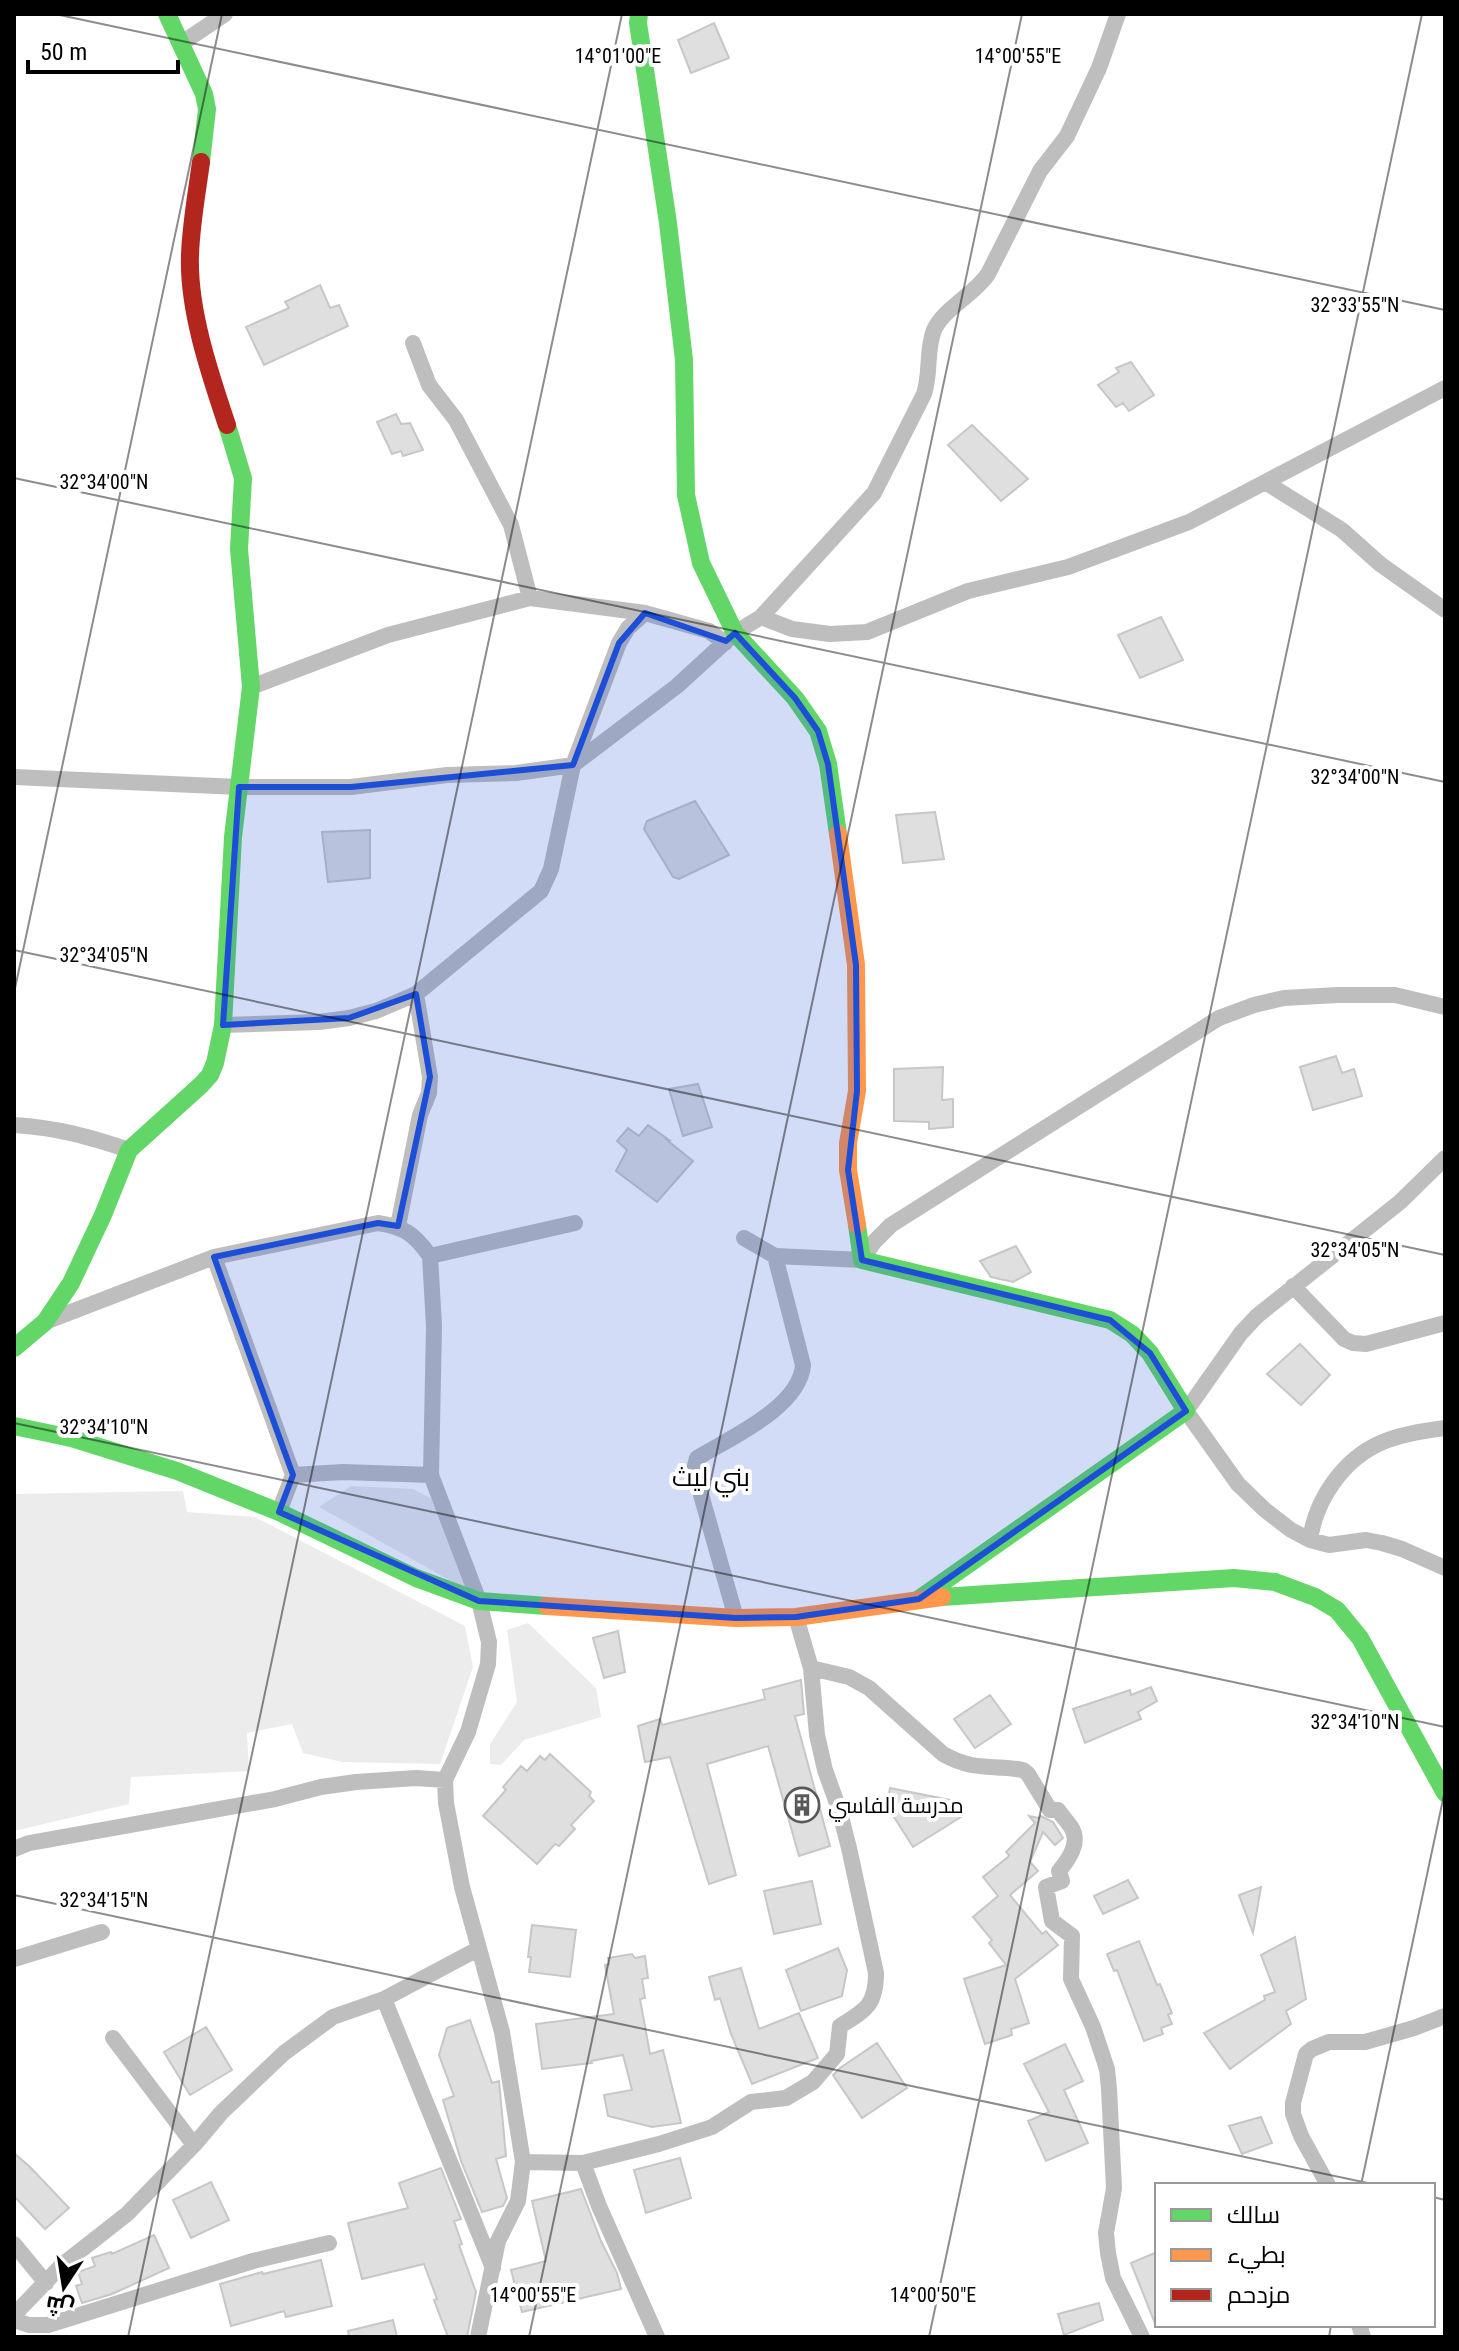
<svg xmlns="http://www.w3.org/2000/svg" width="1459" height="2351" font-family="'Roboto Condensed',Cairo,sans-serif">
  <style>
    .green { fill: #ececec }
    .building { fill: #dfdfdf; stroke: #c7c7c7; stroke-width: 2 }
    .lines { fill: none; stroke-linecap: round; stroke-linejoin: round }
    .street { stroke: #bebebe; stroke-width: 16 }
    .fast { stroke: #63d668; stroke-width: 18 }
    .slow { stroke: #ff974d; stroke-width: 18 }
    .jam { stroke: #b3261e; stroke-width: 18 }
    .marked { fill: #1d4ed8; fill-opacity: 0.2; stroke: #1d4ed8; stroke-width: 6; stroke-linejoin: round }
    .ticks { fill: none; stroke: #000; stroke-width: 2; stroke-opacity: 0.45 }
    .labels { text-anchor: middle; stroke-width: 8; stroke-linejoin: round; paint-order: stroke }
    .poi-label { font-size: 22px; fill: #000; stroke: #fff; text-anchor: start }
    .quarter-label { font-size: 26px; fill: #000; stroke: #fff }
    .ticks-label { font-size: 20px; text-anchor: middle; fill: #000; stroke: #fff; stroke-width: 8; stroke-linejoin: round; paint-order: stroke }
  </style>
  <rect width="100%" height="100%" fill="#fff"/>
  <!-- green -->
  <path class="green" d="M351 1486 413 1489 434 1500 476 1595 319 1507Z
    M183 1491 187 1512 255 1517 465 1626 473 1667 440 1764 342 1762 303 1753 292 1724 247 1733 249 1771 131 1777 129 1804 14 1831V1494Z
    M528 1623 596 1688 601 1717 524 1740 501 1765 490 1764V1744L517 1702 507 1630Z"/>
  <!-- building -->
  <path class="building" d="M714 23 729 58 691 73 678 40Z
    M320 285 330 308 339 305 348 326 264 365 246 327 289 308 285 302Z
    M1131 362 1154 395 1129 411 1123 403 1116 407 1098 385 1119 372 1116 368Z
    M396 414 401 424 410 423 423 450 403 456 401 451 392 454 377 422Z
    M972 425 1028 479 1001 501 948 445Z
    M1161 617 1183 660 1140 678 1118 635Z
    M695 801 729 855 679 879 673 877 644 829 647 821Z
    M935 812 944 859 903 863 896 815Z
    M370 830V878L328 882 322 832Z
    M1336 1056 1342 1073 1354 1069 1362 1096 1313 1110 1300 1067Z
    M943 1067 942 1100 953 1099V1127L929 1129V1122L894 1121V1069Z
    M698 1084 712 1127 683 1136 669 1089Z
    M648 1125 669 1140H667L693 1161 657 1202 616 1171 627 1150 617 1141 628 1128 639 1136Z
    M1016 1246 1031 1272 1013 1282 991 1277 980 1261Z
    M1300 1344 1330 1375 1301 1405 1267 1374Z
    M618 1631 625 1672 604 1678 593 1638Z
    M801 1680 804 1714 795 1716 830 1846 799 1856 768 1746 707 1764 736 1875 709 1884 670 1757 645 1762 638 1726 660 1719 662 1725 765 1699 763 1690Z
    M1151 1687 1157 1701 1138 1712 1141 1719 1085 1743 1073 1709 1130 1690 1131 1695Z
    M990 1695 1011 1724 975 1748 954 1719Z
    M550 1754 591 1792 589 1796 594 1801 571 1825 575 1829 559 1846 555 1844 537 1864 483 1816 506 1790 503 1787 521 1766 527 1771 540 1756 545 1760Z
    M890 1788 950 1800 961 1817 913 1847 887 1806Z
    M1029 1816 1039 1818 1041 1816 1053 1822 1063 1838 1055 1845 1043 1832 1030 1862 1038 1871 1010 1895 1042 1934 1046 1931 1058 1945 1015 1979 1029 2023 1011 2029 1012 2035 985 2044 964 1979 1006 1965 989 1943 992 1940 973 1917 998 1896 983 1877 1008 1857 1009 1855 1006 1852 1035 1823Z
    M1128 1880 1138 1898 1103 1914 1094 1896Z
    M812 1881 821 1924 774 1934 764 1891Z
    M1261 1887 1253 1933 1239 1895Z
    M532 1925 576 1930 570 1977 529 1972 531 1957H528Z
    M1295 1937 1306 1999 1286 2011 1291 2024 1230 2069 1204 2033 1265 2000 1264 1996 1275 1992 1261 1955Z
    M1139 1941 1157 1985 1160 1984 1172 2013 1168 2015 1172 2024 1161 2028 1163 2034 1144 2041 1117 1970 1114 1971 1107 1954Z
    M838 1948 847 1970 842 1996 801 2011 786 1970Z
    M632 1954 635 1958 645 1956 648 1978 642 1979 645 1998 640 1999 650 2054 663 2050 681 2123 652 2127 608 2116 604 2095 632 2090 623 2055 591 2061 592 2063 542 2069 536 2024 614 2014 605 1965 609 1964 608 1958Z
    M741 1968 759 2029 799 2013 818 2058 752 2084 731 2034 720 1998 715 2000 709 1977Z
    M470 2020 492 2083 499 2081 506 2156 496 2159 507 2198 503 2206 482 2212 461 2161 443 2100 454 2096 439 2055 447 2028Z
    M206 2027 232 2070 190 2095 164 2052Z
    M877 2043 907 2088 862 2118 833 2075 840 2068Z
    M1065 2044 1083 2081 1064 2090 1088 2143 1046 2161 1028 2121 1049 2112 1024 2064Z
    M1261 2117 1272 2143 1242 2154 1229 2126Z
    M14 2153 30 2167 69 2208 45 2229 14 2196Z
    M680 2158 691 2198 646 2213 634 2170Z
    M441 2168 461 2219 454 2221 462 2244 459 2245 476 2292 467 2337H448L434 2300 437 2299 424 2264 362 2279 348 2223 408 2208 399 2183Z
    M211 2182 229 2220 191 2238 173 2200Z
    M581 2189 601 2241 617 2273 621 2289 522 2312 511 2270 546 2261 532 2201Z
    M154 2235 169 2268 112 2294 82 2303 76 2286 82 2284 78 2272 95 2266 92 2258 111 2252 112 2254Z
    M1157 2252V2326H1156L1131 2263Z
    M321 2260 332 2306 286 2317 284 2311 231 2326 220 2284 262 2272 263 2274Z
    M1099 2303 1103 2320 1064 2335 1058 2314Z
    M393 2320 397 2337H349L348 2331Z"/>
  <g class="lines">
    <!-- street -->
    <path class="street" d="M182 43 225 14
      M413 343 429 385 456 420 511 525 530 598
      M1265 482 1342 530 1380 564 1445 610
      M761 617 792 629 830 634 867 632 968 591 1068 567 1189 522 1445 388
      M251 687 388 635 530 598 645 613 709 631 725 643
      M14 777 239 787H351L447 775 516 773 573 765 677 686 735 633 761 617 874 493 924 394C931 373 926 350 934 330 944 308 974 295 988 274L1040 171 1067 136 1099 68 1118 14
      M223 1025 319 1022 349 1018 376 1011 416 994 541 891 551 869 573 765 619 643 628 628 645 613
      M14 1125C58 1128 87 1136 129 1150
      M1445 1158 1400 1202 1257 1316 1241 1333 1186 1411 1238 1484 1265 1510 1291 1530 1310 1540 1329 1545 1366 1540 1382 1543 1402 1549 1445 1568
      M398 1226 420 1115 429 1093 430 1077 416 994
      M744 1238 775 1256 862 1260 874 1242 891 1225 1219 1018 1254 1005 1284 998 1338 995H1395L1445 1007
      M430 1256 434 1326 431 1475 479 1601 489 1642 488 1664 468 1732 445 1780 446 1803 462 1887 502 2032 523 2162 518 2201 498 2241 478 2337
      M214 1257 293 1475
      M1293 1286 1344 1339 1353 1343 1366 1344 1445 1323
      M45 1322 214 1257 378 1223C405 1227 414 1234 430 1256L575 1223
      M279 1512 293 1475 343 1472 431 1475
      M1310 1540C1313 1519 1320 1501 1333 1483 1362 1442 1397 1434 1445 1428
      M736 1618 694 1470 697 1458C730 1438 800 1407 803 1365L775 1256
      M811 1668 849 1677 869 1688 943 1754C975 1772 990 1764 1023 1770L1028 1774 1050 1810H1058C1062 1816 1067 1821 1071 1827 1081 1842 1069 1859 1059 1871L1062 1881 1046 1887 1052 1921 1072 1936 1071 1979 1093 2027 1107 2069 1109 2089 1114 2188 1106 2233 1108 2253 1113 2278 1142 2337
      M14 1849 29 1843 275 1799 321 1787 356 1782 416 1778 445 1780
      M14 1959 102 1932
      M384 1999 493 2268
      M113 2038 194 2145
      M523 2162 583 2163 659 2144 712 2127 751 2102 786 2098 813 2082 837 2054 840 2026C866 2010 876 2005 876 1973L849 1848 839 1809 825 1770 817 1735 811 1668 796 1617
      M583 2163 599 2206 657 2337
      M1328 2185 1301 2136 1293 2114V2103L1306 2054 1312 2049 1329 2042H1365L1414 2028 1445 2016
      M14 2244 46 2283
      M14 2315 62 2265 127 2214 194 2145 221 2113 284 2053 333 2017 384 1999 478 1949
      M14 2320 29 2325H48L253 2261 329 2243
      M1359 2325 1363 2337"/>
    <!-- fast -->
    <path class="fast" d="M167 14 204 94 207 109 201 162
      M639 14 638 23 668 223 684 360 686 495 701 563 735 633 795 698 818 731 828 764 838 834
      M857 1225 862 1260 1110 1320 1132 1334 1150 1353 1186 1411 919 1599
      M14 1348 45 1322 71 1283 103 1215 129 1150 201 1085 210 1075 215 1063 223 1025 233 837 251 687 239 549 243 478 227 425
      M14 1426 71 1438 177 1471 279 1512 416 1578 479 1601 547 1606
      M942 1597 1234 1578 1275 1582 1315 1597 1337 1610 1360 1638 1445 1793"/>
    <!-- slow -->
    <path class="slow" d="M838 834 856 965 857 1091 848 1143V1170L857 1225
      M547 1606 736 1618 796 1617 942 1597"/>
    <!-- jam -->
    <path class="jam" d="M201 162C197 192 191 224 190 255 188 310 210 374 227 425"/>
  </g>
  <!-- marked area -->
  <path class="marked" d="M645 613 726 641 735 633 795 698 818 731 828 764 856 965 857 1091 848 1170 862 1260 1110 1320 1150 1353 1186 1411 919 1599 796 1617 736 1618 479 1601 279 1512 293 1475 214 1257 378 1223 398 1226 430 1077 416 994 349 1018 223 1025 239 787H351L573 765 619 643Z"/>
  <!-- ticks -->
  <path class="ticks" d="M55 14 1445 310M14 478 1445 782M14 950 1445 1255M14 993 222 14M14 1423 1445 1727M14 1895 1377 2185M1361 2185 1445 1790M1433 2197 1445 2200M128 2337 622 14M529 2337 1022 14M929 2337 1422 14M1329 2337 1331 2325"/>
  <!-- icons -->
  <defs>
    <g id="building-ring" transform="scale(1.8)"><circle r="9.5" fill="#fff" stroke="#595959" stroke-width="1.5"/><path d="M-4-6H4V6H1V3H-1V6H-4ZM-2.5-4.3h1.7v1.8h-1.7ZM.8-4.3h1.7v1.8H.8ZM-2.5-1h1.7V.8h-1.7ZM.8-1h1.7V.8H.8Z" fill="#595959"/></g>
  </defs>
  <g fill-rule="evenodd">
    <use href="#building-ring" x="802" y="1805"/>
  </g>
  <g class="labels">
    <!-- poi labels -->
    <g class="poi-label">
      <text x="828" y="1813">مدرسة الفاسي</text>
    </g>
    <!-- quarter labels -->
    <g class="quarter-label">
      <text x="711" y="1486">بني ليث</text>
    </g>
  </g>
  <g class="ticks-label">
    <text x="618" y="63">14°01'00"E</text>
    <text x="1018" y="63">14°00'55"E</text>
    <text x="1355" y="312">32°33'55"N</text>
    <text x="104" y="489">32°34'00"N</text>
    <text x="1355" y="784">32°34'00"N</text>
    <text x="104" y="962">32°34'05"N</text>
    <text x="1355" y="1257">32°34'05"N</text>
    <text x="104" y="1434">32°34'10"N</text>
    <text x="1355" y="1729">32°34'10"N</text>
    <text x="104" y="1907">32°34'15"N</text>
    <text x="533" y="2302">14°00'55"E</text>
    <text x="933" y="2302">14°00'50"E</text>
  </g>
  <!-- border -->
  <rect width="1459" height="2351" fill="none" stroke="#000000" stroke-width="32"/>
  <!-- legend -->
  <rect x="1155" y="2183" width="280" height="144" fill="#ffffff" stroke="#999999" stroke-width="2"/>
  <rect x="1171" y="2209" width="40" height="12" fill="#63d668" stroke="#999999" stroke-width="2"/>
  <text x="1227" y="2223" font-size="24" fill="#000000">سالك</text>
  <rect x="1171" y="2249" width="40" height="12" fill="#ff974d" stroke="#999999" stroke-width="2"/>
  <text x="1227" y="2263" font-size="24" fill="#000000">بطيء</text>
  <rect x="1171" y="2289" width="40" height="12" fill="#b3261e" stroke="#999999" stroke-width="2"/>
  <text x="1227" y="2303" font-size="24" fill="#000000">مزدحم</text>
  <!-- north arrow -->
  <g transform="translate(64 2287) rotate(192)" stroke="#ffffff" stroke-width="6" paint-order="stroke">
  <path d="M0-6L14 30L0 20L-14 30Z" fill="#000000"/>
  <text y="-12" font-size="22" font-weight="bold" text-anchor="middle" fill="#000000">ش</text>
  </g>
  <!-- scale -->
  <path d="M28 60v12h150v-12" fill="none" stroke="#000000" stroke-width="4"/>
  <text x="40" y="60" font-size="24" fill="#000000" stroke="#ffffff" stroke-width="6" paint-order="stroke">50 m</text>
</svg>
